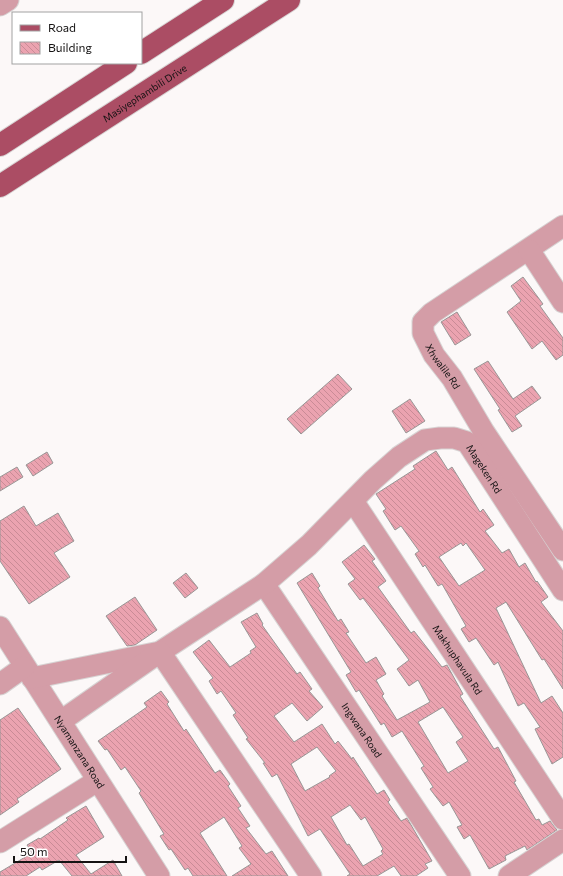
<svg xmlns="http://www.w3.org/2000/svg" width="563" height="876" font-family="Commissioner,sans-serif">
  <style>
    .building { fill: url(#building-back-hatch); stroke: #999696; fill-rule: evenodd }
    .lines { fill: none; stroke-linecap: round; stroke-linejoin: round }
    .minor-casing { stroke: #d7d3d3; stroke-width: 23 }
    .major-casing { stroke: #d7d3d3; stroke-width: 24 }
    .minor { stroke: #d49da7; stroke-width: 21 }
    .major { stroke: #ab4d64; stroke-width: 22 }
    .labels { text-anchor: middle; stroke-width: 3; stroke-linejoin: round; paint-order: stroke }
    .street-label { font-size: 10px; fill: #151313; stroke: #fff }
  </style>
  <defs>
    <pattern id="building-back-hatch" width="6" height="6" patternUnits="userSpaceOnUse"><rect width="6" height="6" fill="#eba3b0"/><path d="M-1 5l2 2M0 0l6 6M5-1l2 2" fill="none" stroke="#c98b96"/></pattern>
  </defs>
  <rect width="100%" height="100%" fill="#fcf8f8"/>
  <!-- building -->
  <path class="building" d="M523 277 543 304 540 306 563 338V355L556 360 542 341 532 349 507 312 521 301 511 286Z
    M457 312 471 335 455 345 441 322Z
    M488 361 513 399 532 386 541 398 515 416 522 426 512 432 498 410 500 409 474 369Z
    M338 374 352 389 301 434 287 419Z
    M410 399 425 421 406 433 392 411Z
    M436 451 448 470 452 467 480 512 483 509 494 525 485 531 502 553 509 549 519 567 525 563 536 582 537 581 548 597 541 602 563 631V689L544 659 542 660 506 602 496 608 541 703 552 696 563 713V757L552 764 535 729 540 727 524 703 518 706 498 662 494 665 476 638 469 642 461 629 466 626 442 584 438 586 425 565 423 567 415 554 419 551 401 526 395 530 383 511 386 509 376 494 415 469 413 466ZM461 543 463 546 466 543 485 570 459 586 439 557Z
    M47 452 53 463 33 476 26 465Z
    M17 467 23 477 0 491V477Z
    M24 506 36 526 58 513 74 541 54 553 70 577 29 604 0 561V521Z
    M364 545 375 559 372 561 386 581 378 587 411 633 414 631 442 667 447 665 463 694 460 696 494 749 498 747 516 781 514 782 536 820 539 819 542 825 550 821 557 830 527 850 525 846 505 856 506 860 489 869 470 835 464 839 457 827 462 825 449 802 443 806 430 789 433 787 421 768 424 766 402 731 392 737 384 723 381 725 359 690 356 692 346 675 351 672 297 583 312 573 320 586 318 588 338 621 341 619 349 632 346 633 366 663 376 657 386 674 376 680 384 694 382 696 397 720 430 702 418 680 409 686 397 669 409 660 376 615 363 598 360 600 348 584 355 579 342 562ZM443 707 463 737 456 742 468 761 448 773 418 722Z
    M186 573 198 588 185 598 173 583Z
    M135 597 157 630 135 645 127 646 106 616Z
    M257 613 263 624 262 625 297 674 300 672 312 689 309 691 323 707 307 721 292 703 274 716 294 742 322 724 335 744 338 741 352 759 353 757 377 794 384 790 390 800 388 802 401 821 407 818 432 861 425 864 428 868 416 876H401L394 866 377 876H347L350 874 320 829 308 836 277 774 272 777 263 763H265L246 739 248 738 233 715 236 713 221 691 217 694 209 681 213 678 193 652 209 640 230 667 251 653 250 651 256 647 241 622ZM317 747 336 771 329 776 330 777 305 791 291 764ZM350 805 361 820 365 817 383 849 381 851 383 854 363 866 349 844 347 845 331 817Z
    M161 691 169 702 167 704 184 731 186 729 215 773 220 770 230 784 228 786 241 806 238 808 250 826 246 828 266 854 272 851 288 876H232L251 864 239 848 242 846 224 817 200 833 227 876H193L188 868 185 870 171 849 169 850 160 836 164 834 139 793 141 791 125 767 121 770 107 749 105 750 98 741 147 707 144 703Z
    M18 708 61 769 17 799 19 802 0 815V720Z
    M86 806 104 837 76 855 91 874 113 860 122 876H72L59 860 42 870 40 867 26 876H0V872L32 853 27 845 39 838 40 839 68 820 66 818Z"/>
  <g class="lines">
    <!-- minor casing -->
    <g class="minor-casing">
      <g id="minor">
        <path d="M0 5 8 0"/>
        <path id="s1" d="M563 226 432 313 423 322V333L434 355 452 378 484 432 563 550"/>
        <path d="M529 250 563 302"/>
        <path id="s2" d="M353 501 563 819"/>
        <path id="s3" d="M264 584 460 876"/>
        <path id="s4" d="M0 627 159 876"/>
        <path id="s5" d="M32 678 160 652 264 584 309 545 373 480 399 457 425 440 440 438H454L467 442 563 590"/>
        <path d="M0 684 24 667"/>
        <path d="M61 721 160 652 311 876"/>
        <path d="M0 842 97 781"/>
        <path d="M509 876 563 840"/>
      </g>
    </g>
    <!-- major casing -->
    <g class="major-casing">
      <g id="major">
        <path d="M141 53 223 0"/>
        <path d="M0 145 126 63"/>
        <path id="s6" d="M0 186 289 0"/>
      </g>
    </g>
    <!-- minor -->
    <use href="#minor" class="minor"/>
    <!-- major -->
    <use href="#major" class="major"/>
  </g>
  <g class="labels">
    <!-- street labels -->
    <g class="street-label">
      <text dy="4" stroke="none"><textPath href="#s6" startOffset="172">Masiyephambili Drive</textPath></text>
      <text dy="4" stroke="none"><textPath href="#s1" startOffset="220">Xhwalile Rd</textPath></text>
      <text dy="4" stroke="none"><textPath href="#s5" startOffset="546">Mageken Rd</textPath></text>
      <text dy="4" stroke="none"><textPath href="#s2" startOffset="190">Makhuphavula Rd</textPath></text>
      <text dy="4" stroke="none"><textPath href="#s3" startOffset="176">Ingwana Road</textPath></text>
      <text dy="4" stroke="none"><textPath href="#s4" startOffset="148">Nyamanzana Road</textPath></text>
    </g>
  </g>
  <!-- legend -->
  <rect x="12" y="12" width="130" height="52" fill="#ffffff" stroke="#a1a1a1"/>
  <rect x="20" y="25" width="20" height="6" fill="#ab4d64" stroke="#a1a1a1"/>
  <text x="48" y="32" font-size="12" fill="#151313">Road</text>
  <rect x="20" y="42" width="20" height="12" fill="url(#building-back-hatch)" stroke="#a1a1a1"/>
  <text x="48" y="52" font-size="12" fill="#151313">Building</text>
  <!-- scale -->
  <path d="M14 856v6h112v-6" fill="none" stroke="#151313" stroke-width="2"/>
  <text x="20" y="856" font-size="12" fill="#151313" stroke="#ffffff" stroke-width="3" paint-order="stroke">50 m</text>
</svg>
